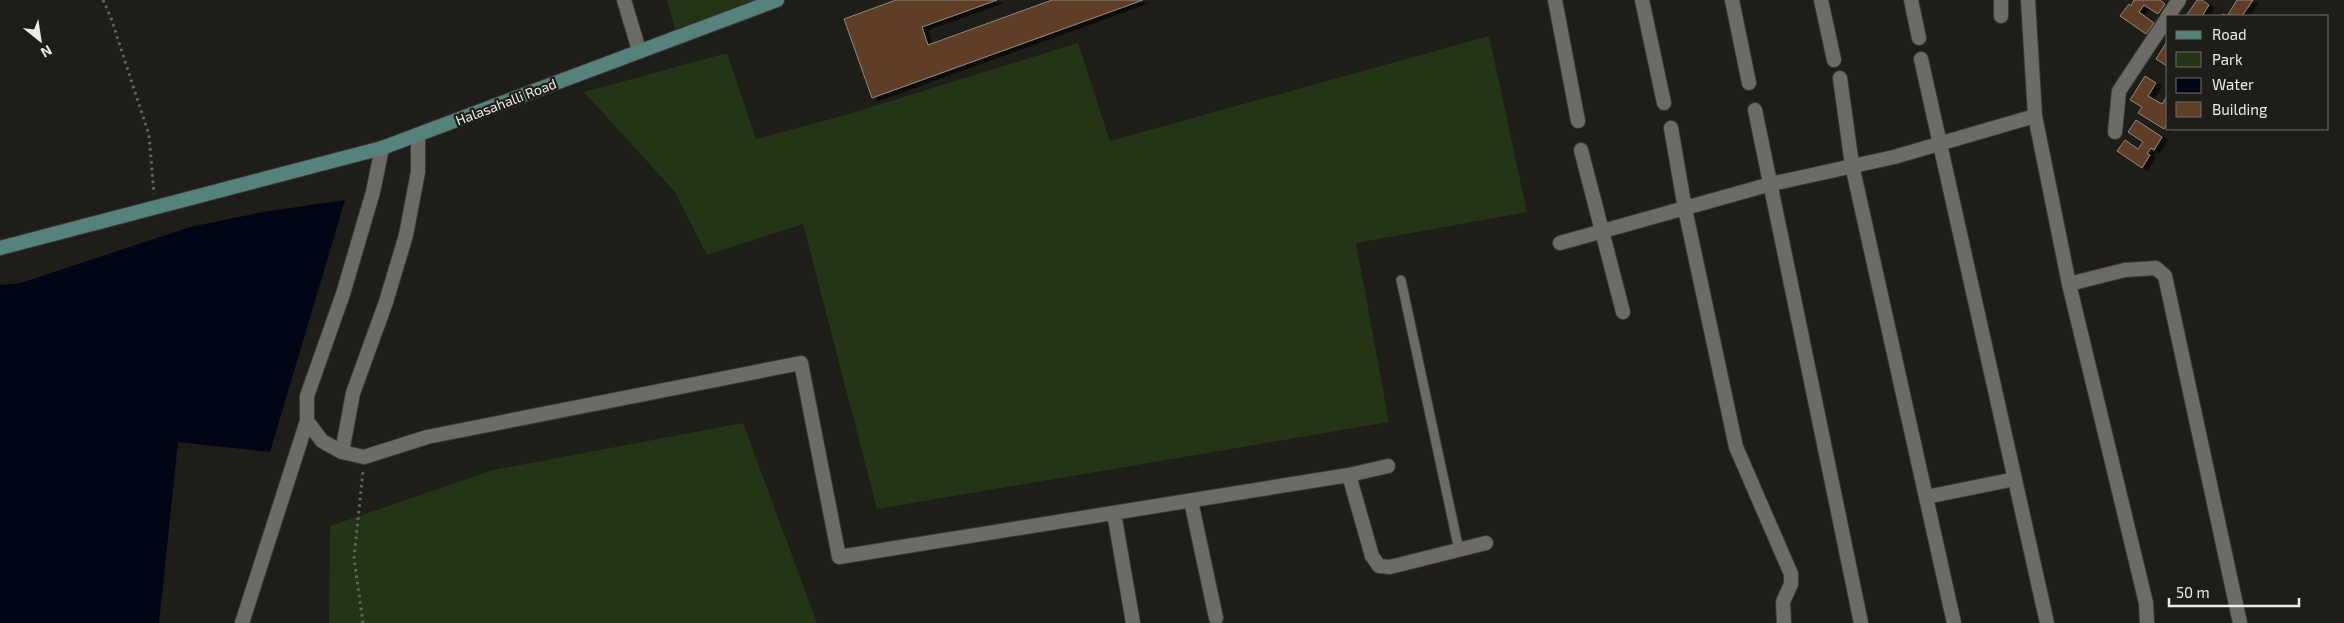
<svg xmlns="http://www.w3.org/2000/svg" width="2344" height="623" font-family="'Exo 2',sans-serif">
  <style>
    .green { fill: #243416 }
    .water { fill: #000615 }
    .building { fill: #613e28; stroke: #8e8783; filter: url(#shadow) }
    .lines { fill: none; stroke-linecap: round; stroke-linejoin: round }
    .service-casing { stroke: #3a3936; stroke-width: 11 }
    .minor-casing { stroke: #3a3936; stroke-width: 16 }
    .secondary-casing { stroke: #3a3936; stroke-width: 16 }
    .path { stroke: #65645e; stroke-width: 3; stroke-dasharray: 2.5 4; stroke-linecap: butt }
    .service { stroke: #6d6b65; stroke-width: 9 }
    .minor { stroke: #6d6b65; stroke-width: 14 }
    .secondary { stroke: #55827a; stroke-width: 14 }
    .labels { text-anchor: middle; stroke-width: 4.5; stroke-linejoin: round; paint-order: stroke }
    .street-label { font-size: 14px; fill: #ecebe7; stroke: #1e1d17 }
  </style>
  <defs>
    <filter id="shadow"><feDropShadow dx="5.5" dy="3" stdDeviation="0" flood-color="#0009"/></filter>
  </defs>
  <rect width="100%" height="100%" fill="#1e1d17"/>
  <!-- green -->
  <path class="green" d="M667 0H757L675 29Z
    M1489 36 1527 212 1356 243 1389 422 877 509 803 224 707 255 675 192 584 92 727 53 756 139 842 116 1078 43 1110 141Z
    M743 423 817 623H329L330 526 493 470Z"/>
  <!-- water -->
  <path class="water" d="M345 200 270 452 178 442 159 623H0V285L21 283 190 227 263 212Z"/>
  <!-- building -->
  <path class="building" d="M896 0H997L922 27 928 45 1052 0H1143L872 98 844 19Z
    M2134 0H2160L2165 4 2158 14 2144 5 2139 12 2154 23 2146 34 2120 16 2129 4 2131 6Z
    M2197 0H2202L2209 5 2202 16H2186Z
    M2237 0H2253L2242 16H2222L2223 14 2227 16Z
    M2168 40V65L2167 66 2156 59Z
    M2145 76 2156 83 2148 96 2162 104 2168 95V122L2164 129 2138 113 2142 107 2130 100Z
    M2136 120 2162 137 2154 150 2151 148 2147 154 2150 155 2142 168 2117 151 2125 140 2138 149 2143 142 2128 132Z"/>
  <g class="lines">
    <!-- service casing -->
    <g class="service-casing">
      <path id="service" d="M1401 280 1459 550"/>
    </g>
    <!-- minor casing -->
    <g class="minor-casing">
      <path id="minor" d="M624 0 639 50
        M1555 0 1578 121
        M1642 0 1664 103
        M1732 0 1749 83
        M1821 0 1834 60
        M1911 0 1919 38
        M2001 0V16
        M2028 0 2035 116 2069 284 2146 603 2147 623
        M2168 16 2179 0
        M1921 59 2047 623
        M1840 78 1852 165 1954 623
        M1755 110 1861 623
        M1671 128 1685 209 1736 447 1791 574V584L1783 602 1784 623
        M2115 132 2119 91 2168 17
        M382 148 373 192 343 294 307 396V421L322 441 342 452 364 457 427 437 801 363 839 557 1349 475 1388 466
        M1581 150 1623 312
        M1560 243 1771 184 1894 157 2035 116
        M2069 284 2125 270 2156 268 2165 276 2240 623
        M342 452 353 393 386 302 406 235 418 172V135
        M1349 475 1372 556 1379 566 1390 567 1486 543
        M1926 497 2015 479
        M1191 501 1216 618
        M1114 513 1133 623
        M242 623 307 421"/>
    </g>
    <!-- secondary casing -->
    <g class="secondary-casing">
      <path id="secondary" d="M0 248 382 148 777 0"/>
    </g>
    <!-- path -->
    <path class="path" d="M103 0 111 18 149 135 154 194
      M363 623 354 558 363 471"/>
    <!-- service -->
    <use href="#service" class="service"/>
    <!-- minor -->
    <use href="#minor" class="minor"/>
    <!-- secondary -->
    <use href="#secondary" class="secondary"/>
  </g>
  <g class="labels">
    <!-- street labels -->
    <g class="street-label">
      <text transform="translate(506 102) rotate(-21)" y="5">Halasahalli Road</text>
    </g>
  </g>
  <!-- legend -->
  <rect x="2166" y="15" width="162" height="115" fill="#1e1d17" stroke="#706f6a"/>
  <rect x="2176" y="31" width="25" height="8" fill="#55827a" stroke="#706f6a"/>
  <text x="2212" y="40" font-size="15" fill="#ecebe7">Road</text>
  <rect x="2176" y="52" width="25" height="15" fill="#243416" stroke="#706f6a"/>
  <text x="2212" y="65" font-size="15" fill="#ecebe7">Park</text>
  <rect x="2176" y="78" width="25" height="15" fill="#000615" stroke="#706f6a"/>
  <text x="2212" y="90" font-size="15" fill="#ecebe7">Water</text>
  <rect x="2176" y="102" width="25" height="15" fill="#613e28" stroke="#706f6a"/>
  <text x="2212" y="115" font-size="15" fill="#ecebe7">Building</text>
  <!-- north arrow -->
  <g transform="translate(40 40) rotate(150)" stroke="#1e1d17" stroke-width="4" paint-order="stroke">
  <path d="M0-4L9 19L0 12L-9 19Z" fill="#ecebe7"/>
  <text y="-8" font-size="14" font-weight="bold" text-anchor="middle" fill="#ecebe7">N</text>
  </g>
  <!-- scale -->
  <path d="M2169 598v8h130v-8" fill="none" stroke="#ecebe7" stroke-width="2.5"/>
  <text x="2176" y="598" font-size="15" fill="#ecebe7" stroke="#1e1d17" stroke-width="4" paint-order="stroke">50 m</text>
</svg>
